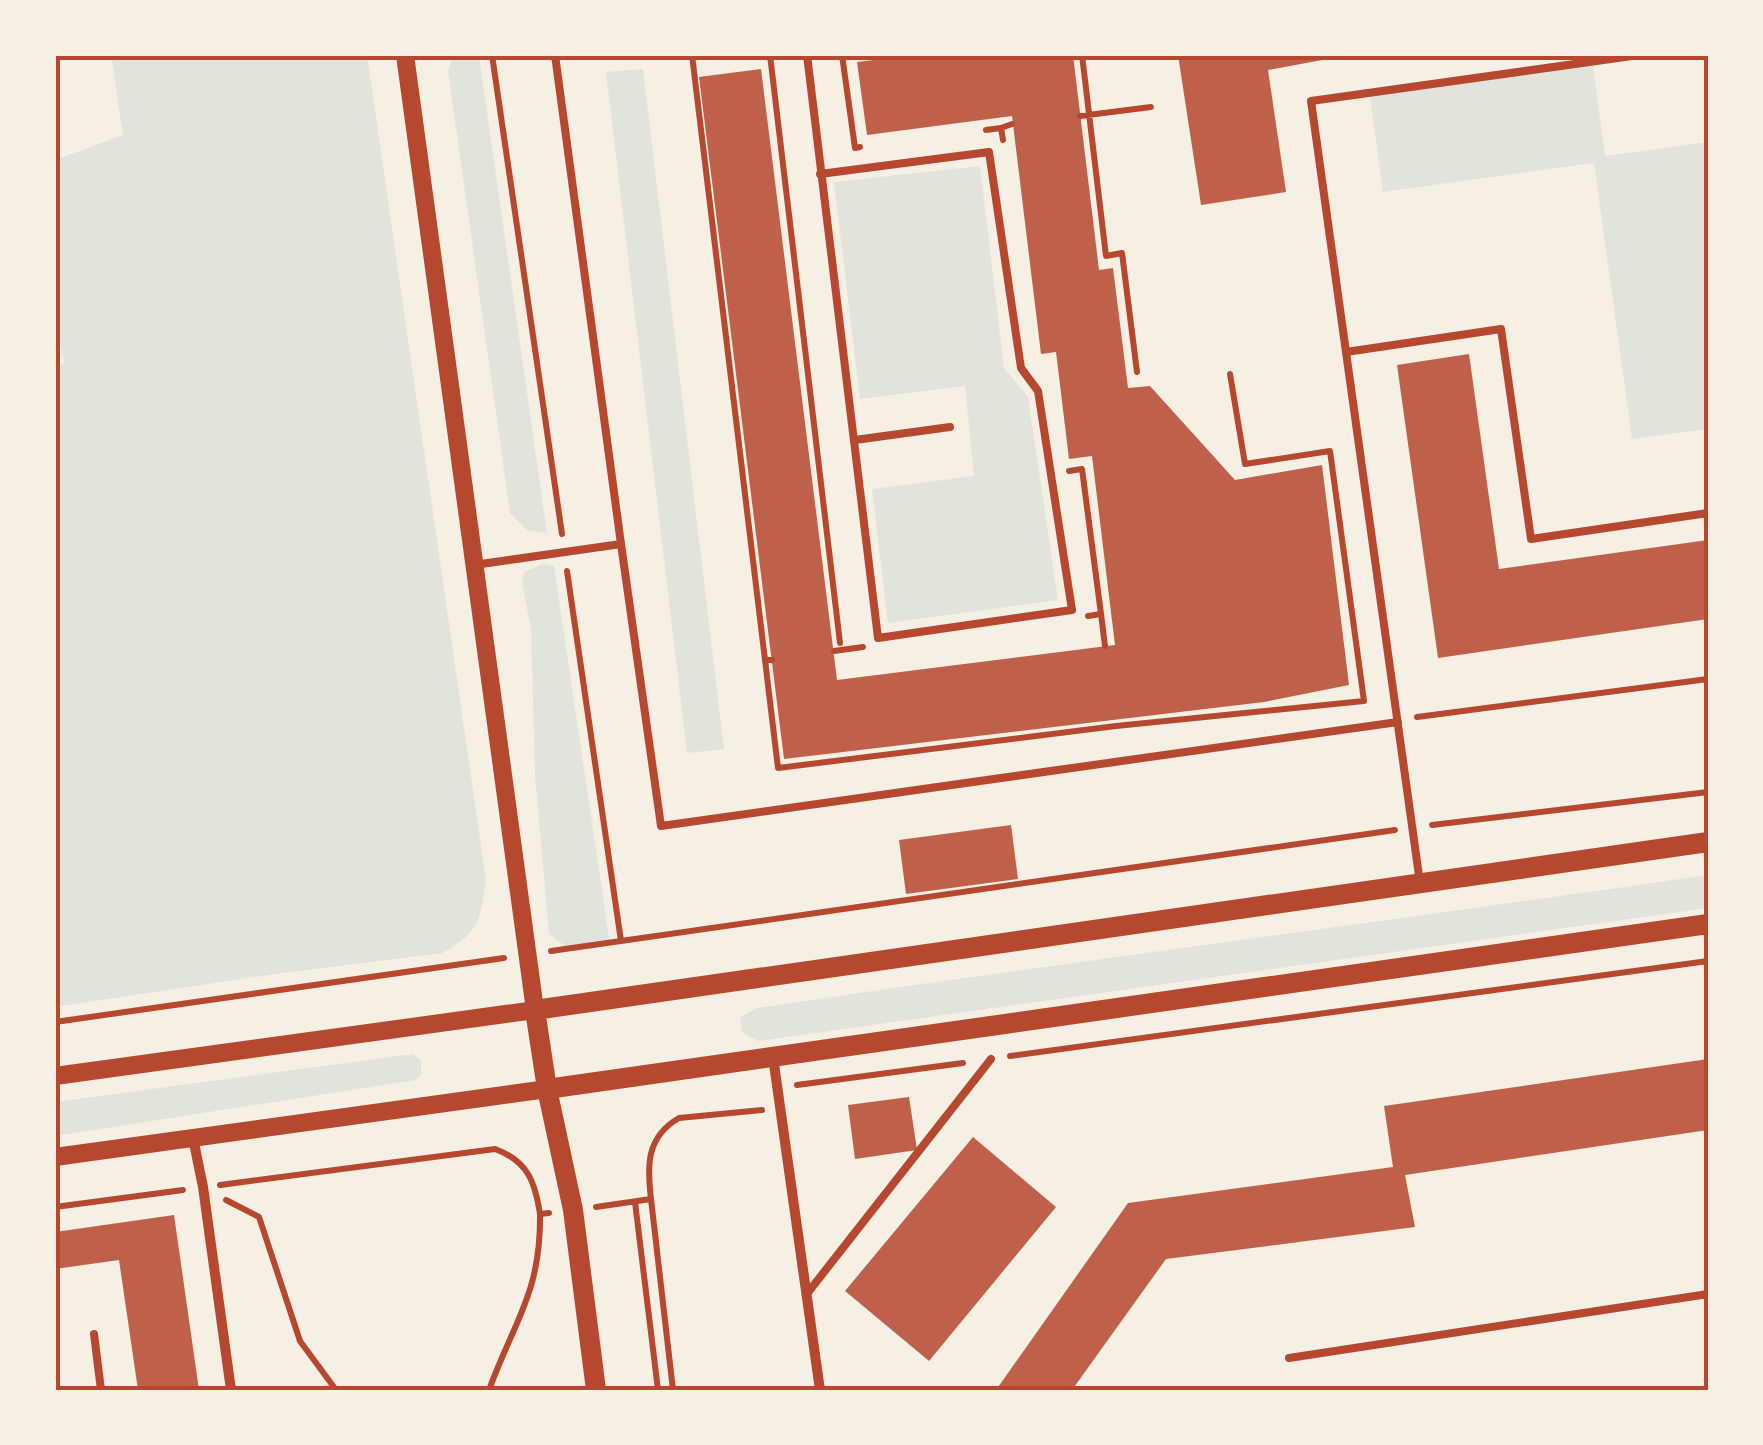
<svg xmlns="http://www.w3.org/2000/svg" width="1763" height="1445" font-family="'PT Sans',sans-serif">
  <style>
    .green { fill: #e2e4dc }
    .building { fill: #bf614a }
    .lines { fill: none; stroke-linecap: round; stroke-linejoin: round }
    .path { stroke: #b5482f; stroke-width: 6 }
    .service { stroke: #b5482f; stroke-width: 8 }
    .minor { stroke: #b5482f; stroke-width: 10 }
    .tertiary { stroke: #b5482f; stroke-width: 18 }
    .secondary { stroke: #b5482f; stroke-width: 20 }
    .neatline { fill: none; stroke: #b5482f; stroke-width: 4 }
  </style>
  <rect width="100%" height="100%" fill="#f6efe4"/>
  <!-- green -->
  <path class="green" d="M111 55H367L486 880C480 921 480 932 442 953L275 974 55 1007V366L64 364 55 317V160L123 135Z
    M453 55H479L547 533 527 530 510 513 448 71Z
    M1592 60 1605 156 1708 142V429L1632 439 1594 163 1383 192 1369 90Z
    M643 69 724 749 687 753 606 72Z
    M980 166 1004 368 1028 397 1058 600 888 623 872 489 974 476 965 386 860 399 834 182Z
    M543 564 554 566 610 944 568 948 549 934 535 775 531 629 522 582 524 572Z
    M1708 875V908L758 1041 742 1032 740 1017 757 1008C1074 961 1391 921 1708 875Z
    M413 1054 421 1060V1074L416 1080 55 1136V1102Z"/>
  <!-- building -->
  <path class="building" d="M915 55H1073L1099 270 1113 268 1128 388 1150 386 1235 480 1322 465 1349 685 1264 702 784 759 699 77 761 69 837 680 1115 645 1092 456 1069 459 1056 352 1041 354 1012 116 867 135 857 62Z
    M1178 55H1349L1268 70 1286 192 1201 205Z
    M1469 354 1499 569 1708 540V619L1438 658 1397 365Z
    M1011 825 1018 879 906 894 899 840Z
    M1708 1059V1130L1405 1175 1415 1227 1166 1259 1072 1390H996L1128 1203 1393 1167 1384 1106Z
    M909 1097 917 1150 855 1159 848 1105Z
    M973 1137 1056 1207 929 1361 845 1291Z
    M174 1215 199 1390H138L119 1260 55 1269V1232Z"/>
  <g class="lines">
    <!-- path -->
    <path class="path" d="M492 55 562 534
      M692 55 765 660
      M770 55 840 643
      M842 55 855 148 860 147
      M1082 55 1106 256 1122 253 1137 372
      M1080 116 1151 107
      M1001 128 1012 124
      M986 130 1001 128 1003 140
      M1069 471 1082 469 1101 614 1088 616
      M567 571 621 941
      M1101 614 1105 646
      M834 651 863 647
      M772 660H765L778 768 1116 726 1364 701 1330 451 1245 464 1230 374
      M1417 717 1708 679
      M1432 825 1708 792
      M551 951 1395 830
      M55 1022 504 958
      M1010 1056 1708 961
      M797 1085 963 1063
      M220 1185 495 1149C528 1161 535 1182 540 1214L549 1213
      M651 1199 673 1390
      M226 1200 259 1217 300 1341 336 1390
      M635 1202 658 1390
      M55 1207 183 1190
      M596 1207 651 1199C647 1166 646 1137 679 1118L762 1110
      M489 1390C514 1321 541 1293 540 1214"/>
    <!-- service -->
    <path class="service" d="M555 55 621 544
      M807 55 878 638 1072 610 1038 391 1021 368 989 152 820 174
      M1346 352 1501 329 1531 539 1708 513
      M855 440 950 427
      M474 565 621 544 661 826 1398 722
      M1420 883 1311 101 1639 55
      M806 1295 991 1059
      M94 1334 101 1390
      M1289 1358 1708 1294"/>
    <!-- minor -->
    <path class="minor" d="M773 1057 820 1390
      M193 1138 203 1187 231 1390"/>
    <!-- tertiary -->
    <path class="tertiary" d="M55 1076 535 1010 405 55
      M55 1157 547 1089"/>
    <!-- secondary -->
    <path class="secondary" d="M547 1089 1708 924
      M596 1390 573 1210 547 1089 535 1010 1708 842"/>
  </g>
  <!-- border -->
  <rect width="1763" height="1445" fill="none" stroke="#f6efe4" stroke-width="115"/>
  <rect x="58" y="58" width="1648" height="1330" class="neatline"/>
</svg>
